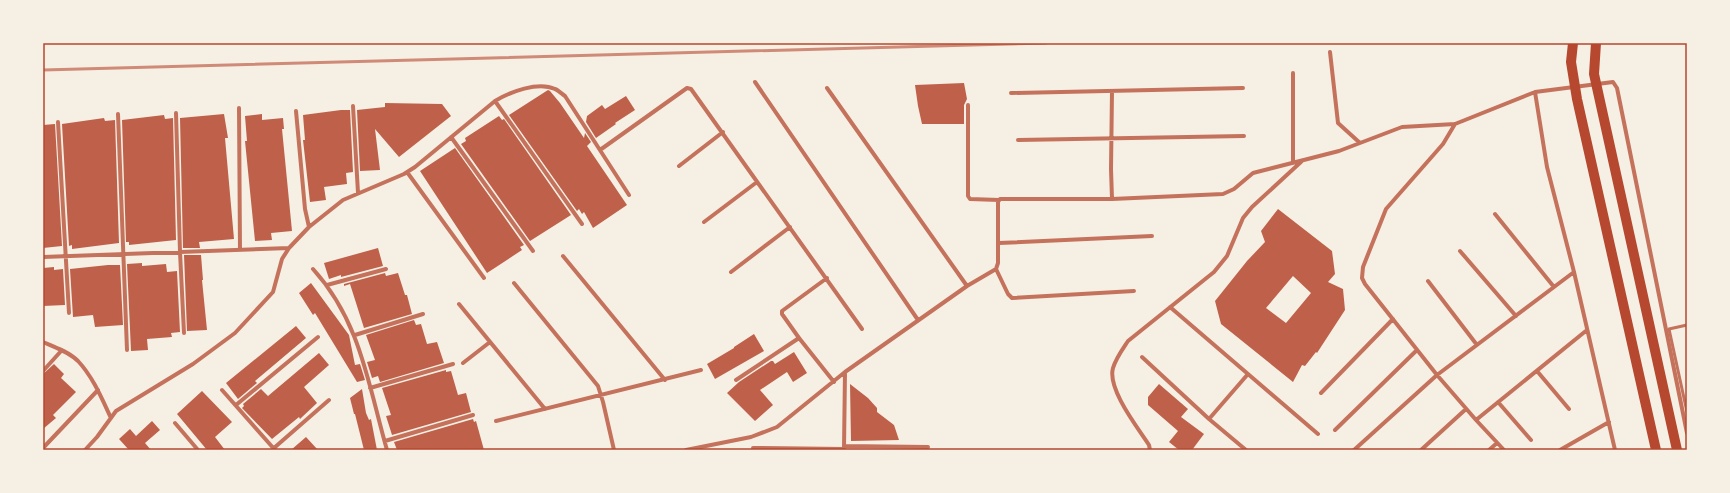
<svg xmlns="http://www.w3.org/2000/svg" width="1730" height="493" font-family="Mulish,sans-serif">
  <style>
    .building { fill: #bf614a; fill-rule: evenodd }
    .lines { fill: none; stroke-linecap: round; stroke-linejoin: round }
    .service { stroke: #c5725c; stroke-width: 3 }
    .minor { stroke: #c5725c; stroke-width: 4 }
    .primary { stroke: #b5482f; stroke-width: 10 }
    .rail { stroke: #cf8b77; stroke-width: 3 }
    .neatline { fill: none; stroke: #b5482f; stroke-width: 1.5 }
  </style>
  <rect width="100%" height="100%" fill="#f6efe4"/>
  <!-- building -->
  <path class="building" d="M964 83 967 99 964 105V124H922L918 106 915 85Z
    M548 90 550 91 560 103 584 138 585 133 591 142 587 146 627 205 593 228 584 212 582 214 579 209 577 211 509 115Z
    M626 96 635 110 615 123 616 124 596 138 586 122 587 116 602 105 605 109Z
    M385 103 442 104 451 116 399 157 375 129 380 170 360 171 357 110 385 107Z
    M341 110H350L353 172 346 173 347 184 324 187 326 200 310 202 303 140H305L303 115Z
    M224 114 228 138H225L234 239 199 242 200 248H183L180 118Z
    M262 114V120L283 118 284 129H282L292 231 271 233 272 240 255 241 245 141H247L245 116Z
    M164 115 165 119 173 118 176 240 129 245V242H126L122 120Z
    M499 116 502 120 504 119 571 215 530 241 461 144 466 141 465 138Z
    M104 118 105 121 115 120 119 243 72 249V245L69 246 62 124Z
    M55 124 62 246 43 248V125Z
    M455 148 524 245 520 247 522 250 487 273 420 171Z
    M1278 209 1332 251 1335 274 1328 282 1343 289 1345 310 1317 353 1316 352 1305 366 1302 365 1293 382 1221 324 1215 301 1247 261 1265 242 1261 231ZM1293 276 1311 293 1286 323 1266 308Z
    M378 248 383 266 341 277V275L329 279 324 263Z
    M184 255H201L203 280H202L207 330 187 331Z
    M142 263V266L166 264 167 272 177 271 180 332 171 333 172 337 147 339 148 350 131 351 127 264Z
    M108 265H120L123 325 95 327 93 315 73 317 70 269Z
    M54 267V270L63 269 65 305 43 306V268Z
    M385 273 386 276 398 273 405 295H407L412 314 364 328 350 284 344 286V284Z
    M311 283 349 335 355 365 360 364 365 380 357 382 315 313 313 315 299 293Z
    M414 320 416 325 421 324 427 344 437 342 444 363 380 382 378 376 372 378 367 362 375 360 366 335Z
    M296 326 306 338 255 381 257 383 238 399 226 383Z
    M754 334 764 351 715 379 707 364 734 348V347Z
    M794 352 807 373 793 382 787 372 760 390 773 405 755 421 727 393 739 382 771 361H773L775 364Z
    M319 353 329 365 304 387 317 403 300 419 299 417 272 439 242 408 244 406 243 404 261 389 268 396Z
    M54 364 64 374 61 378 76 392 53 415 56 418 43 429V374Z
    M446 370V372L451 371 458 395 466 393 471 412 392 435 386 416 391 415 382 388Z
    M850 384 868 398 877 408V412L894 425 899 440 851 441Z
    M1159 384 1188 409 1181 417 1204 434 1192 450H1179L1169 442 1178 431 1148 405V397Z
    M362 389 366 413 369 420 371 419 377 450H364L355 414H354L350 398Z
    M202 391 232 422 215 437 225 450H207L177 414Z
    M473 419 474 422 476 421 484 450H397L394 442Z
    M152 421 160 430 145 443 151 450H129L119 439 130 429 136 436Z
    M306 437 318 450H291Z"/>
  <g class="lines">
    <!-- service -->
    <path class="service" d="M1687 325 1669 329 1687 412"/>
    <!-- minor -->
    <path class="minor" d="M1330 52 1338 123 1360 143
      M1293 73V163
      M755 82 918 320
      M827 88 967 286
      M1112 91 1111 169 1112 199
      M1535 92 1613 82 1617 88 1687 433
      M1011 93 1243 88
      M495 101 582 224
      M968 105V196L970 199 999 200
      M353 106 358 193
      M239 108 240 250
      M296 111 305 209 309 227
      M176 113 180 252 184 333
      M118 114 127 350
      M58 122 69 313
      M1455 124 1443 144 1386 209 1363 267 1362 278 1365 284 1437 375 1476 420 1587 330
      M451 137 533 251
      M1018 140 1244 136
      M600 150 687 88 691 89 862 329
      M679 166 723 132
      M407 172 484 278
      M1495 214 1554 287
      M704 222 757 182
      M999 243 1152 236
      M1460 251 1516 316
      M563 256 665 380
      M43 257 289 248
      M313 269C361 322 368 384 387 450
      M996 269 1008 294 1012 298 1134 291
      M731 272 790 227
      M1428 281 1477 345
      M514 283 598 386 603 402 614 450
      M327 285 386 269
      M459 304 545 409
      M1170 307 1318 434
      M355 335 423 314
      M799 338 782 314V311L827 278
      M43 342C55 347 69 352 78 361 93 377 102 399 111 418
      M1142 357 1209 419 1246 450
      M463 363 490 342
      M43 371 62 350
      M1537 371 1569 409
      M736 380 799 338 834 382
      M370 388 453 364
      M222 390 275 450
      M1321 393 1393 319
      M1498 402 1531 440
      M236 405 318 337
      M1209 419 1248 374
      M1476 420 1504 450
      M496 421 701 370
      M175 423 198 450
      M1335 430 1417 350
      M385 441 473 415
      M844 446 928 447
      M43 448 98 390
      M274 448 329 400
      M753 448 844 449
      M844 448 845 372
      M85 450 97 437 116 411 193 364 235 333 273 292 282 259 289 248 309 227 343 200 404 174 415 167 495 101C510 92 538 81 555 89 558 90 562 94 565 96L629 195
      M686 450 751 437 777 427 845 372 967 286 996 269 998 263V202L1000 199H1112L1223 194 1234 189 1253 173 1339 151 1402 127 1455 124 1535 92 1547 167 1574 272 1615 450
      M1150 450 1149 445C1138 428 1107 389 1113 368 1116 358 1122 350 1128 341L1214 272 1227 256 1243 218 1252 207 1302 161
      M1354 450 1437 375 1574 272
      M1421 450 1466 409
      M1489 450 1497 443
      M1560 450 1609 422"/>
    <!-- primary -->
    <path class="primary" d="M1573 43 1571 62 1577 99 1656 450
      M1596 43 1594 74 1677 450"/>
    <!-- rail -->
    <path class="rail" d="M43 70 1046 43"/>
  </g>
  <!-- border -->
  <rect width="1730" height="493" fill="none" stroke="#f6efe4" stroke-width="88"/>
  <rect x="44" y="44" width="1642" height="405" class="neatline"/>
</svg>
